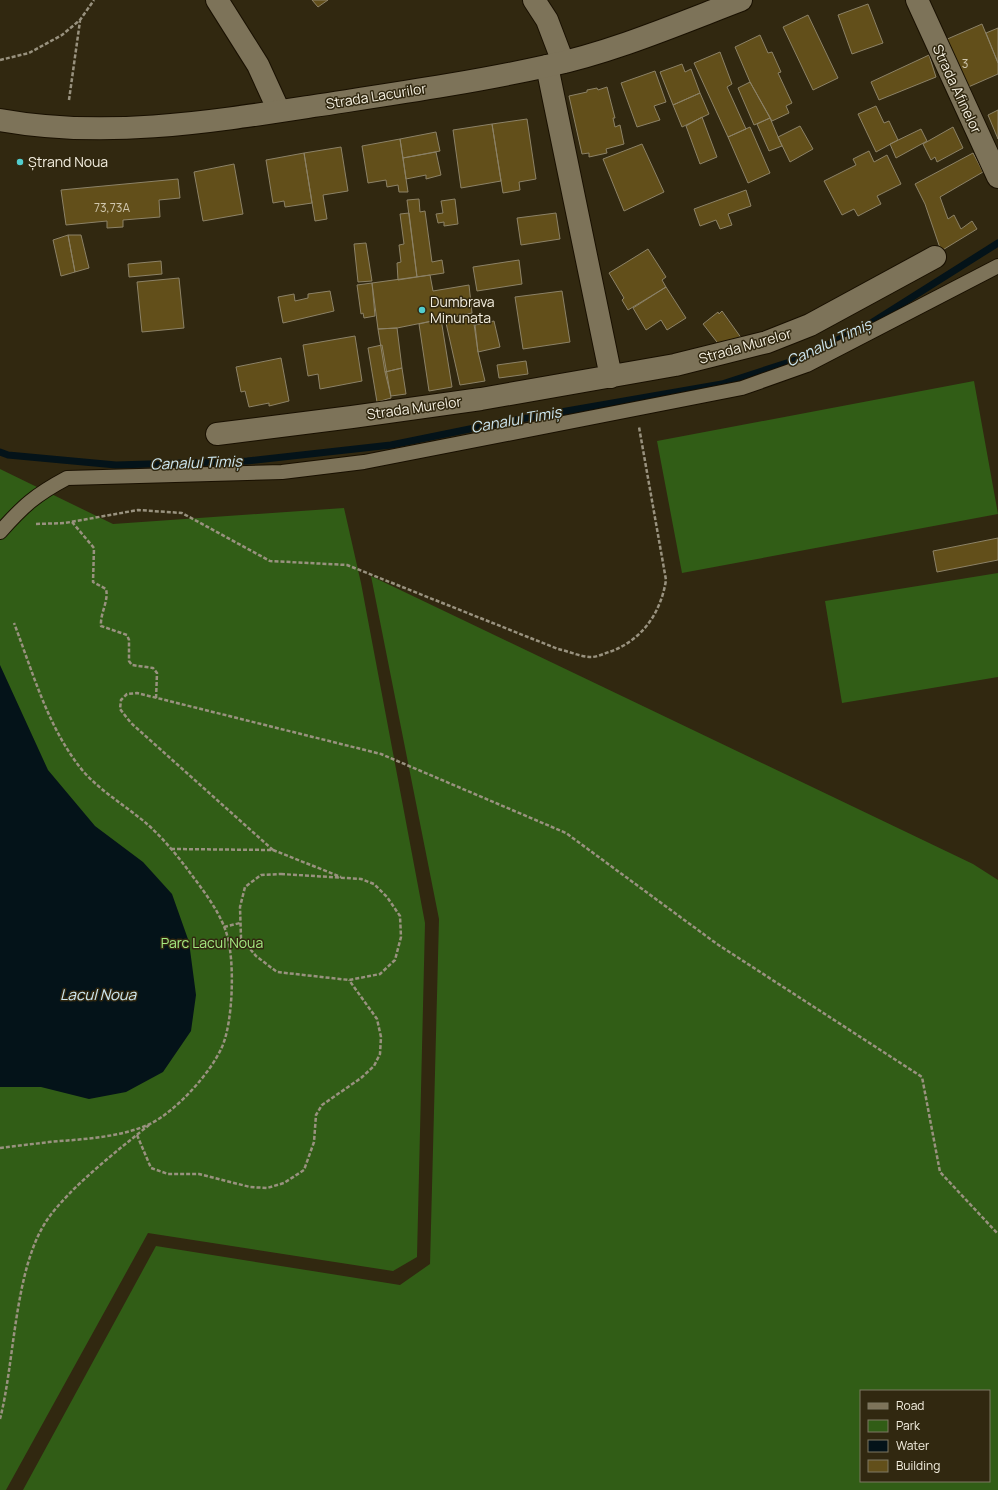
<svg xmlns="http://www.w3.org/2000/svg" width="998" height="1490" font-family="Manrope,sans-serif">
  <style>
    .green { fill: #315d16; fill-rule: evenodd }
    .water { fill: #041319 }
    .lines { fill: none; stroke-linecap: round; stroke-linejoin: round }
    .stream { stroke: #041319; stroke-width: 7 }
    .building { fill: #624f1a; stroke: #8c8267 }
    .service-casing { stroke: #191000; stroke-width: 16 }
    .minor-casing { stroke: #191000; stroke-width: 24 }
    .tertiary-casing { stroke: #191000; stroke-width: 24 }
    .path { stroke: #99927f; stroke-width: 2.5; stroke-dasharray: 4 2; stroke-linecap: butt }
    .service { stroke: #7d7359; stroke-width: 14 }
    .minor { stroke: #7d7359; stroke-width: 22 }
    .tertiary { stroke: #7d7359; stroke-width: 22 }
    .poi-dot { fill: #52cdce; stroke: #312810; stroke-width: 1.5 }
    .labels { text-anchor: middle; stroke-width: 3; stroke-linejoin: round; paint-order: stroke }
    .number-label { font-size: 12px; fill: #d0c7ae }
    .street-label { font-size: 14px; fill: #f4efe0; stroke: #312810 }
    .poi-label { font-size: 14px; fill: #f4efe0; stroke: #312810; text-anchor: start }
    .park-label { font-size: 14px; fill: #a5eb82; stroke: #312810 }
    .water-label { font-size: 15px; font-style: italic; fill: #cee8f2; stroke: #312810 }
  </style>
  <rect width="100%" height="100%" fill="#312810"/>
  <!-- green -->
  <path class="green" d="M974 381 998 514 682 573 657 441Z
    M0 469 113 524 344 508 361 583 425 923 417 1257 393 1271 148 1233 6 1490H0Z
    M998 573V677L842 703 825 601Z
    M371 576 973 864 998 880V1490H23L156 1246 400 1285 430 1264 439 919ZM861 1391H989V1481H861Z"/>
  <!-- water -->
  <path class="water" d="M0 665 48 770 95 826 143 862 172 894 189 942 196 995 191 1031 163 1072 126 1092 89 1099 41 1087H0Z"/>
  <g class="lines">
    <!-- stream -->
    <path class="stream" d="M0 452 8 455 116 465 247 461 391 445 509 421 722 384 799 359 868 325 998 243"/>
  </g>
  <!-- building -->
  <path class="building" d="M312 0H328L318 7Z
    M868 4 883 43 852 54 838 15Z
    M808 15 838 78 813 90 783 27Z
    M982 24 998 63V74L966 88 945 40Z
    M998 28V63L986 33Z
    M760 35 768 53 772 52 781 72 778 73 792 103 786 106 789 113 772 121 750 82 735 47Z
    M720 52 732 84 727 87 746 129 728 137 694 63Z
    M929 55 936 77 879 100 871 82Z
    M682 64 685 72 691 69 700 93 673 105 660 72Z
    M655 71 666 102 654 106 660 120 637 127 621 83Z
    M750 82 770 118 754 125 738 88Z
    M607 87 615 118H613L615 127 620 125 624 144 606 149 607 153 589 157V153L582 154 569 96 587 92V90L597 88 598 90Z
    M700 93 709 114 682 127 673 105Z
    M876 106 884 123 889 121 898 140 876 152 858 114Z
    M998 110V139L988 115Z
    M702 117 717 157 700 164 686 126Z
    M770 118 782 146 769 151 757 124Z
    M527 119 536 179 519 182 520 190 503 193 492 124Z
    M492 124 501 181 461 188 453 130Z
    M800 126 813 149 790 162 778 137Z
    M750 127 770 173 748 183 728 137Z
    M953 127 963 148 937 162 935 157 931 160 923 144Z
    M921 129 927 141 896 158 890 144Z
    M436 132 440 151 403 158 400 139Z
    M400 139 408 192H399L398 185 387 187 386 180 368 183 362 146Z
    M642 144 664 192 624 211 603 159Z
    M341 147 348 191 323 195 327 219 315 221 304 153Z
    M869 151 874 162 887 155 901 184 877 196 881 204 858 216 854 209 842 215 824 181 856 165 853 159Z
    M436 152 441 175 426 179V175L406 179 403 158Z
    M304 153 312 203 285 207 284 201 273 203 266 160Z
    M973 153 983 172 940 197 948 219 954 215 961 229 972 221 977 229 941 251 925 204 915 184Z
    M234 164 243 214 203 221 194 172Z
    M178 179 180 198 159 200 160 217 123 220V227L107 228V221L66 225 61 190Z
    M746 190 751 206 728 214 732 225 720 229 716 220 700 226 694 209Z
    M419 199 420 212 425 211 432 262 442 260 444 273 417 277 407 200Z
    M455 199 458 224 444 226V222L438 223 436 214 443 213 441 201Z
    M409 213 417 277 398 280 397 263 401 262 399 245 404 244 400 214Z
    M556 213 560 239 521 245 517 218Z
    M68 235H81L89 268 75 272Z
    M68 235 75 272 61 276 53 240Z
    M366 243 372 281 358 282 354 244Z
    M648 249 666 277 662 280 666 287 628 310 622 300 624 298 609 273Z
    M519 260 522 284 477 291 473 267Z
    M161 261 162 274 129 277 128 264Z
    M430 275 433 291 469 285 472 313 397 328 378 329 372 283Z
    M179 278 184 328 142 332 137 282Z
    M372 283 375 316 364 318 363 313 361 314 357 285Z
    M666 287 686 318 667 330 661 320 646 330 633 308Z
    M330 291 334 311 283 323 278 297 294 294 295 301 308 298V294Z
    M562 291 570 342 523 349 515 297Z
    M722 311 742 339 720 346 703 324 718 312 719 314Z
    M473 317 478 352 485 381 460 385 446 323Z
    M441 319 452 387 429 391 419 324Z
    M494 321 500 347 478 352 475 325Z
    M397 328 402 368 385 372 378 329Z
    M355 336 362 381 320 389 318 374 308 376 303 345Z
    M382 345 391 398 377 402 368 348Z
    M281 358 289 401 269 406V403L249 407 245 391 241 392 236 367Z
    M526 361 528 374 499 378 497 365Z
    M402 368 406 394 391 396 385 372Z
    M998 538V560L937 572 933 551Z"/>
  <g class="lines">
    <!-- service casing -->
    <g class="service-casing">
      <path id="service" d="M0 532C23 506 35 495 67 478L282 472 364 462 742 388 807 365 998 266"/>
    </g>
    <!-- minor casing -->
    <g class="minor-casing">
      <path id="minor" d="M217 0 258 65 279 111
        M534 0 547 20 563 62
        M917 0 998 177
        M547 66 611 377
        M217 434 352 417 481 399 675 365 767 342 810 325 935 257"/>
    </g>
    <!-- tertiary casing -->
    <g class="tertiary-casing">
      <path id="tertiary" d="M0 120C105 139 210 122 314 106 392 94 470 83 547 66 613 52 678 24 741 0"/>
    </g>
    <!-- path -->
    <path class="path" d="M0 60 29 53 62 35 80 20 94 0
      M69 100 80 21
      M72 522 94 548 93 582 106 589C109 601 100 613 101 626L127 635 129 640V661L132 665 153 668 157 673 156 699
      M36 524 65 523 138 510 182 513 270 561 347 565 558 649C568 651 581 657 591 657 598 657 605 653 612 651 643 639 661 612 666 580L639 427
      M171 849 273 850 341 877
      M273 850 131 723 120 709 121 700 127 694 137 693 381 754 566 833 717 944 922 1077 940 1172 998 1234
      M281 874 361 879 374 884 387 897 400 916 401 937 395 960 380 974 349 980 277 972 256 956 241 938 240 907 245 887 261 875Z
      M224 927 240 923
      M137 1135 151 1168 168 1174H199L250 1187 267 1188 284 1183 304 1170 314 1142 316 1115 322 1105 361 1078 374 1066 380 1054 381 1037 377 1019 349 980
      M0 1148C16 1146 33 1144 49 1142 83 1139 118 1138 150 1124 176 1111 210 1074 222 1047 233 1022 235 962 227 935 220 911 202 889 188 870 176 854 162 837 147 824 124 804 94 788 76 762 46 721 32 670 14 623
      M0 1419C15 1361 14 1269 47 1220 70 1187 117 1151 149 1125"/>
    <!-- service -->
    <use href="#service" class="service"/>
    <!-- minor -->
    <use href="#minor" class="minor"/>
    <!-- tertiary -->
    <use href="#tertiary" class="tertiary"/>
  </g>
  <!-- markers -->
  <g class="poi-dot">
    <circle cx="20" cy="162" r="4"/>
    <circle cx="422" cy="310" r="4"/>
  </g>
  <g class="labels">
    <!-- number labels -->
    <g class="number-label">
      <text x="965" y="68">3</text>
      <text x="112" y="212">73,73A</text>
    </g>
    <!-- street labels -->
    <g class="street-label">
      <text transform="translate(957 89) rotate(65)" y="5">Strada Afinelor</text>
      <text transform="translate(376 96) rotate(-9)" y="5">Strada Lacurilor</text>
      <text transform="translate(745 346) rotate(-16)" y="5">Strada Murelor</text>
      <text transform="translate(414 408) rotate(-8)" y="5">Strada Murelor</text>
    </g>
    <!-- poi labels -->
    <g class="poi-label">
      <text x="28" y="167">Ștrand Noua</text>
      <text x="430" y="307">Dumbrava<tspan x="430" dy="16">Minunata</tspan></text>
    </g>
    <!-- park labels -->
    <g class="park-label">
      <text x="212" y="948">Parc Lacul Noua</text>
    </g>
    <!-- water labels -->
    <g class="water-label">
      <text transform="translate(829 343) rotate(-25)" y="5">Canalul Timiș</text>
      <text transform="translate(516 420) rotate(-10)" y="5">Canalul Timiș</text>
      <text transform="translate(196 463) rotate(-2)" y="5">Canalul Timiș</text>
      <text x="98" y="1000">Lacul Noua</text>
    </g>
  </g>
  <!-- legend -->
  <rect x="860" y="1390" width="130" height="92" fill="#312810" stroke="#7f7863"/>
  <rect x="868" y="1403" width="20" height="6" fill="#7d7359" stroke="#7f7863"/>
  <text x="896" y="1410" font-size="12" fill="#f4efe0">Road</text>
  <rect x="868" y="1420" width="20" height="12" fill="#315d16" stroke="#7f7863"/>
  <text x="896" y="1430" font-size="12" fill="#f4efe0">Park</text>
  <rect x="868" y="1440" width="20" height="12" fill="#041319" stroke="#7f7863"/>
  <text x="896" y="1450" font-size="12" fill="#f4efe0">Water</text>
  <rect x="868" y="1460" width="20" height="12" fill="#624f1a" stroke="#7f7863"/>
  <text x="896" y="1470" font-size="12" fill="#f4efe0">Building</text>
</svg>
